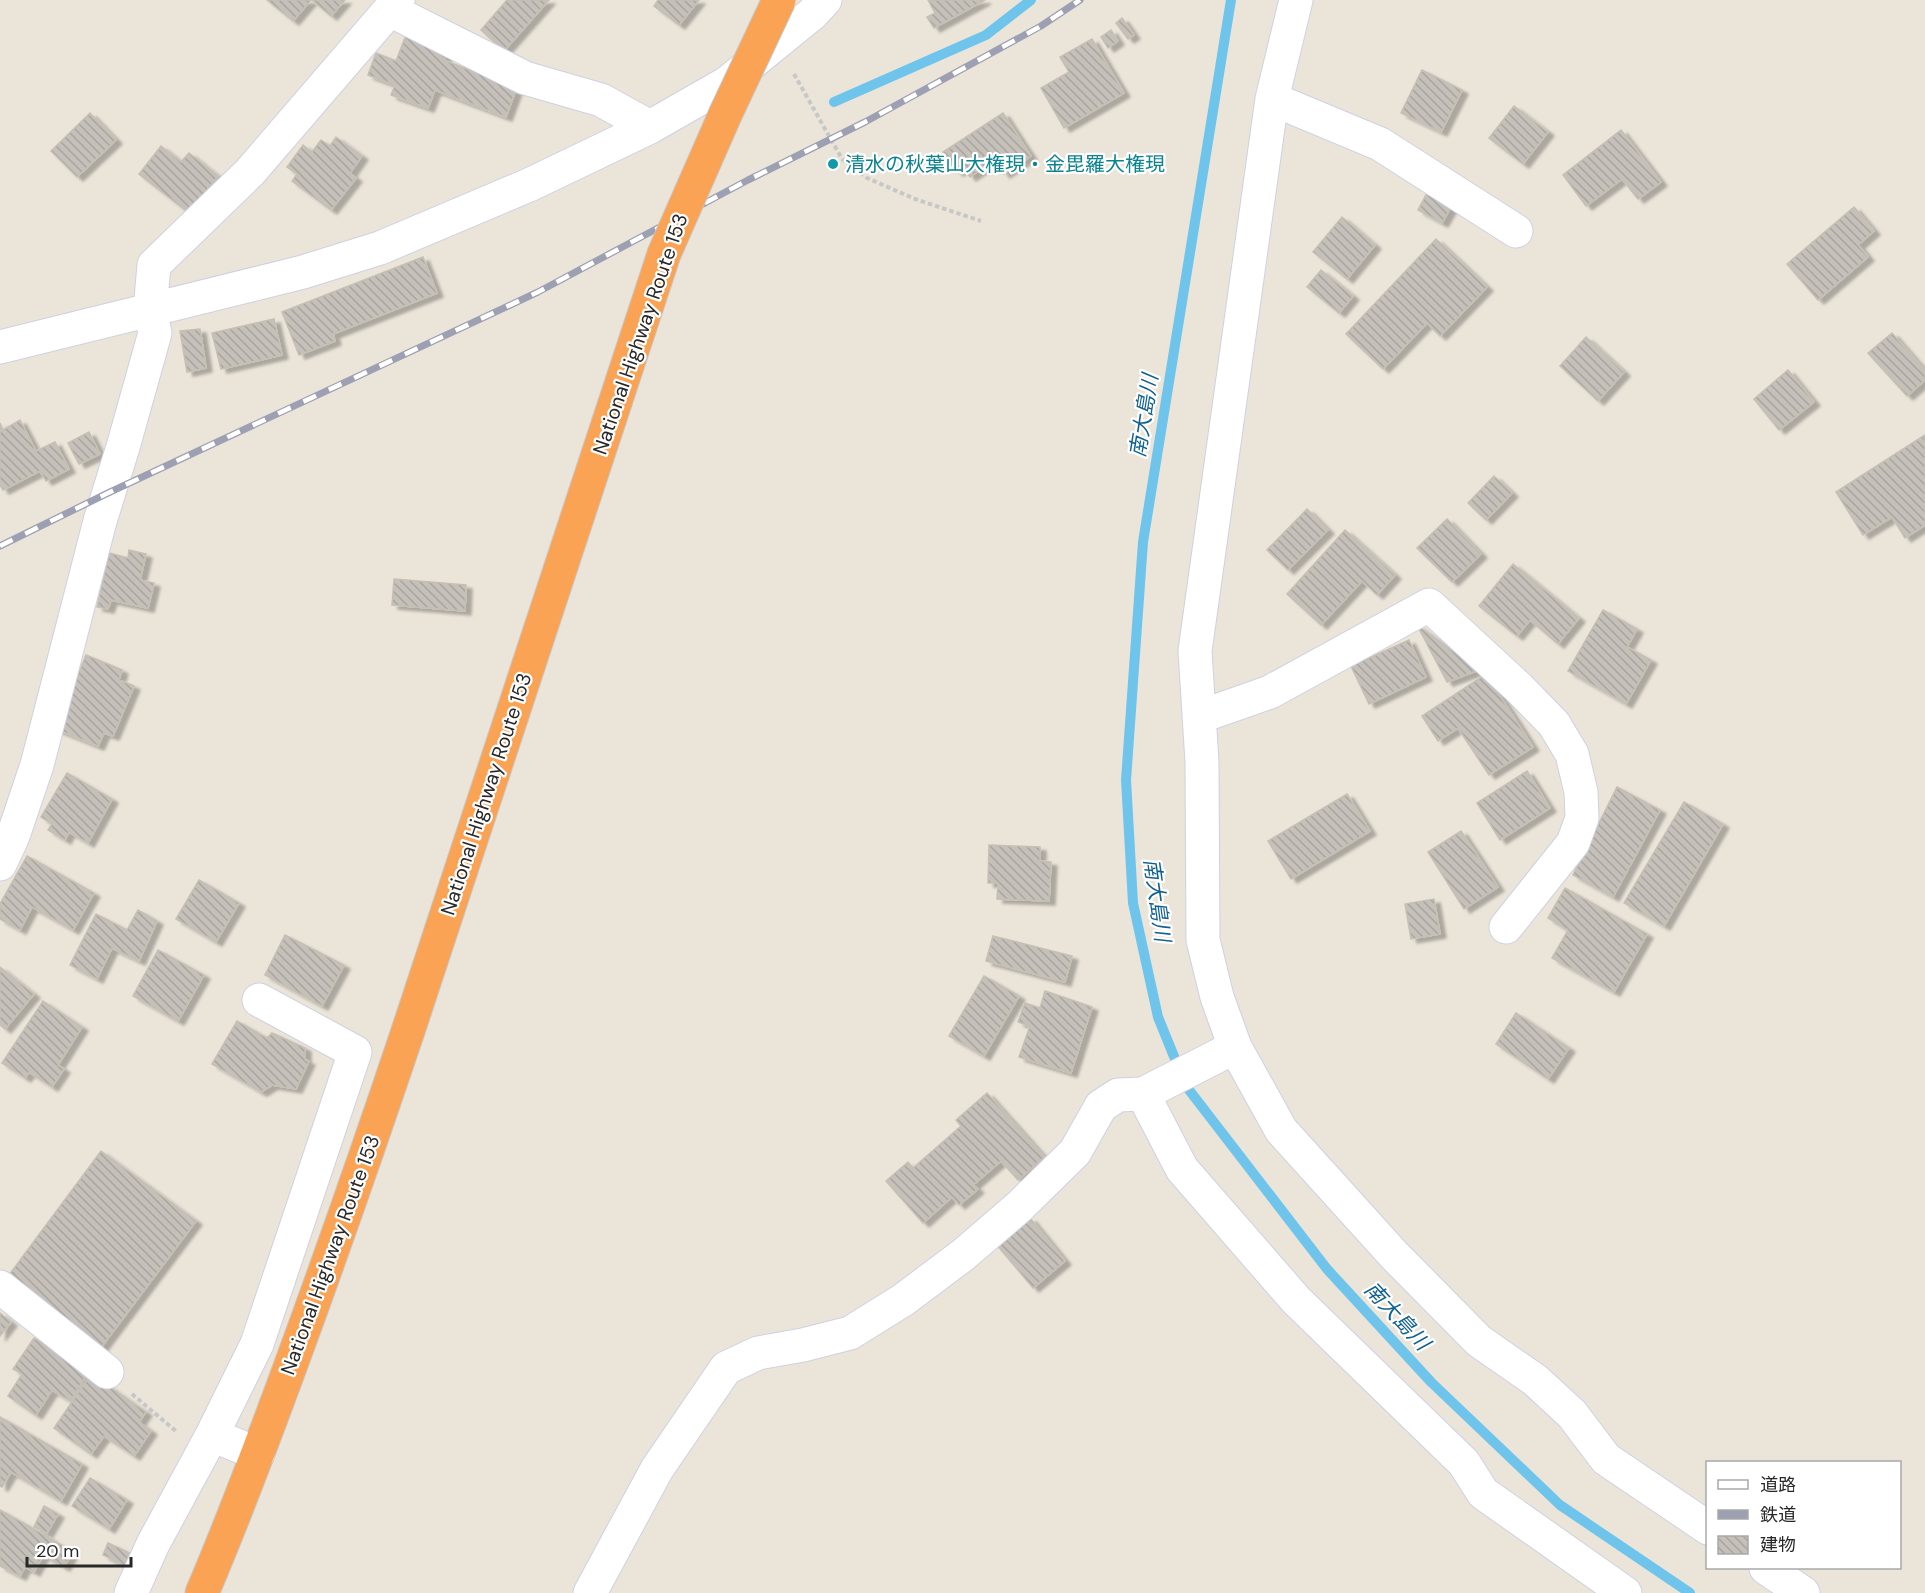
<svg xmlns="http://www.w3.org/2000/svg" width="1925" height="1593" font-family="'DM Sans','Noto Sans JP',sans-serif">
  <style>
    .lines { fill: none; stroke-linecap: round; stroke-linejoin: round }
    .stream { stroke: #6ec4eb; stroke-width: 10 }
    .building { fill: url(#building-back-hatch); stroke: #c5c0b3; stroke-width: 1.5; filter: url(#shadow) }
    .minor-casing { stroke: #cfd1e1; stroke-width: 35 }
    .highway-casing { stroke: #c7c7c7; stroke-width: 35 }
    .path { stroke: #c7c7c7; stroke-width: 4; stroke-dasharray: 4.5 3; stroke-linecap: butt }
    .minor { stroke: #fff; stroke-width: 33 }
    .highway { stroke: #faa355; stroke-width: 33 }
    .rail-casing { stroke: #9d9fb2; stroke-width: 7 }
    .rail { stroke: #fff; stroke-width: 4.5; stroke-dasharray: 14; stroke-linecap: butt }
    .highway-bridge-casing { stroke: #c7c7c7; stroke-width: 35; stroke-linecap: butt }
    .highway-bridge { stroke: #faa355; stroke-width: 33 }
    .culture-dot { fill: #0f9aa8; stroke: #fff; stroke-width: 2 }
    .labels { text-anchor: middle; stroke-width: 4.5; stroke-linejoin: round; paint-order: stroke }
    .culture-label { font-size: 20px; fill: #0d838f; stroke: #fff; text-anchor: start }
    .street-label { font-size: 20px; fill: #282828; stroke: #fff }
    .water-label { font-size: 21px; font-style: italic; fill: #106193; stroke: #fff }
  </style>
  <defs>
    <pattern id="building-back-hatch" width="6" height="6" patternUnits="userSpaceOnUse" patternTransform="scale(1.5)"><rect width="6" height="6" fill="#c5c0b9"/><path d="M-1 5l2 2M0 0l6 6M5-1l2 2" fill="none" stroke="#a9a59f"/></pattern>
    <filter id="shadow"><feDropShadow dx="6" dy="4" stdDeviation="1.5" flood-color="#0004"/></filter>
  </defs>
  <rect width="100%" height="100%" fill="#eae4d9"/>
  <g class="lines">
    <!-- stream -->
    <path class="stream" d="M1231 0 1143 542 1126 780 1133 903 1158 1017 1186 1086 1327 1269 1431 1382 1560 1505 1690 1593
      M834 102 986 35 1031 0"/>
  </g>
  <!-- building -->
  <path class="building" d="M267 0H311L293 21Z
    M312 0H345L331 16Z
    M507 0H549L504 51 481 30Z
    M658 0H699L679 25 654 6Z
    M928 0H985L934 28 927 17 935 13Z
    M1122 18 1134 35 1128 39 1116 23Z
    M1111 30 1118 41 1108 48 1101 37Z
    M406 35 448 51 444 60 472 71 475 63 520 79 506 117 435 90 428 108 391 95 395 85 368 75 376 53 396 61Z
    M1092 39 1124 93 1064 128 1041 88 1069 72 1060 57Z
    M1422 70 1462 90 1441 132 1401 113Z
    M1514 106 1548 132 1523 164 1489 138Z
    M90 113 116 140 77 177 51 151Z
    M1003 113 1031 156 1004 174 995 160 970 177 964 168 957 172 943 152Z
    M1621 130 1661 182 1638 199 1622 179 1586 206 1563 175Z
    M336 137 362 156 350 173 356 178 331 210 292 181 297 174 287 167 303 145 312 152 321 140 330 146Z
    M161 146 181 162 189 153 218 176 189 213 139 174Z
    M1427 193 1451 207 1442 223 1418 210Z
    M1854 207 1874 231 1858 245 1868 257 1818 300 1787 264Z
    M1342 217 1375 245 1347 279 1313 252Z
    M1436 239 1487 287 1440 336 1427 323 1383 369 1346 334Z
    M423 257 437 293 333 334 335 341 299 355 282 312Z
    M1321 270 1353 296 1339 313 1307 287Z
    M274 319 282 355 221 369 212 333Z
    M200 329 206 368 187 372 180 331Z
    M1892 333 1925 371V380L1907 396 1868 353Z
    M1586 337 1624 372 1598 401 1560 366Z
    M1788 370 1814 402 1779 430 1754 399Z
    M20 420 36 451 55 442 69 469 46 481 40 471 3 490 0 485V423L3 430Z
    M89 432 100 454 79 464 68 443Z
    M1925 435V525L1905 538 1892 517 1863 535 1836 492Z
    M1494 476 1512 493 1486 520 1468 503Z
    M1307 509 1328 530 1288 570 1267 550Z
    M1447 519 1481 554 1452 582 1417 548Z
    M1345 530 1395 575 1377 595 1362 581 1321 625 1287 594Z
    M129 550 146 554 140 580 154 583 148 608 111 600 108 609 97 607 109 553 128 558Z
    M1513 564 1579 618 1558 644 1530 620 1517 636 1479 606Z
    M394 579 466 585 465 611 392 605Z
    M1603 610 1637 629 1627 647 1651 660 1626 704 1568 671Z
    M1417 625 1479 670 1447 682Z
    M1409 640 1426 677 1369 704 1351 666Z
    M86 655 122 670 119 680 134 686 113 736 104 733 98 746 56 729Z
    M1486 674 1533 747 1489 775 1458 728 1438 741 1422 716Z
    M1527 771 1550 808 1500 840 1477 803Z
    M67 773 112 799 88 843 69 832 65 840 48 830 52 824 41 817Z
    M1617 787 1660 810 1613 897 1573 875Z
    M1347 794 1370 831 1291 879 1268 841Z
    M1684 802 1723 824 1664 926 1624 903Z
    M1461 831 1498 887 1464 909 1428 852Z
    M989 845 1040 847V861L1051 862 1049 901 997 899 998 883H988Z
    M27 856 94 893 73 930 32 907 20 930 0 919V904Z
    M199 880 239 903 216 942 176 919Z
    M1565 888 1647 934 1614 992 1552 958 1568 930 1548 918Z
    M1434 899 1440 934 1411 939 1405 904Z
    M138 910 157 921 139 961 112 948 97 979 70 965 96 914 127 930Z
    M285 935 344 965 322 1006 265 975Z
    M993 936 1072 956 1065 982 986 961Z
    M158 950 204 975 178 1021 133 996Z
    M0 967 34 994 5 1029 0 1025Z
    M984 976 1019 996 984 1056 949 1036Z
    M1045 991 1092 1007 1071 1073 1019 1057 1030 1026 1018 1022 1025 1003 1040 1008Z
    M43 1001 82 1027 58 1065 64 1069 52 1087 29 1072 25 1078 2 1063Z
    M1516 1013 1569 1048 1548 1079 1496 1044Z
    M237 1021 267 1038 272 1033 305 1048V1060L309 1061 296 1089 272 1085 261 1092 212 1064Z
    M987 1093 1044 1157 1018 1180 1001 1161 973 1185 978 1189 959 1205 952 1197 923 1223 886 1181 908 1162 913 1168 961 1126 956 1120Z
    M101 1151 196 1221 97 1353 3 1283Z
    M1030 1218 1065 1261 1033 1288 997 1245Z
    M0 1313 11 1322 0 1336Z
    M34 1338 88 1373 70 1401 52 1390 36 1415 8 1396 22 1374 13 1369Z
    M91 1374 146 1412 139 1422 151 1431 134 1456 104 1436 91 1454 54 1428Z
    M0 1417 82 1464 61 1501 11 1472 2 1487 0 1486Z
    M90 1478 127 1500 109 1529 72 1506Z
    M44 1506 58 1514 47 1533 34 1527Z
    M0 1510 52 1539 34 1572 25 1567 20 1576 0 1566Z
    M54 1541 73 1551 64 1567 45 1556Z
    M108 1543 130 1553 124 1565 103 1555Z"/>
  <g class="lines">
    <!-- minor casing -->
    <g class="minor-casing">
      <path id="minor" d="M1296 0 1272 99 1195 651 1202 762 1203 940 1217 997 1235 1047 1281 1130 1394 1255 1479 1341 1535 1380 1572 1414 1606 1459 1708 1528
        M390 10 525 78 601 100 650 127
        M1272 99 1380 144 1516 231
        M0 347 303 272 380 248 529 185 650 127 727 83 812 14 825 0
        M1199 717 1270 692 1429 605 1519 688 1554 724 1572 754 1581 792 1582 818 1573 843 1506 927
        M0 864 13 836 37 765 100 521 123 447 155 333 150 311 154 265 250 172 398 0
        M1143 1094 1182 1169 1296 1300 1464 1463 1483 1493 1625 1593
        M0 1287 107 1372
        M258 1454 212 1435 257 1344 355 1052 259 1000
        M1766 1568 1803 1593
        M131 1593 153 1544 212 1435
        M590 1593 657 1469 726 1368 758 1353 803 1345 850 1333 903 1300 963 1255 1020 1206 1075 1152 1101 1106 1118 1095 1143 1094 1235 1047"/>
    </g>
    <!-- highway casing -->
    <g class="highway-casing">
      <path id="highway" d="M202 1593C235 1516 264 1438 293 1359 333 1250 371 1141 408 1031"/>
    </g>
    <!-- path -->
    <path class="path" d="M794 74 842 159 867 178 915 199 981 221
      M132 1394 177 1432"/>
    <!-- minor -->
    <use href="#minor" class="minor"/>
    <!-- highway -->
    <use href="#highway" class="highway"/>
    <!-- rail casing -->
    <g class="rail-casing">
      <path id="rail" d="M0 546 108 493 538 292 748 180 865 122 1041 26 1080 0"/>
    </g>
    <!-- rail -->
    <use href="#rail" class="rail"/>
    <!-- highway-bridge casing -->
    <g class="highway-bridge-casing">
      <path id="highway-bridge" d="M408 1031 664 254 725 115 779 0"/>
    </g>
    <!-- highway-bridge -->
    <use href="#highway-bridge" class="highway-bridge"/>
  </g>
  <!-- markers -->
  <circle class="culture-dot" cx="833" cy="164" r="6"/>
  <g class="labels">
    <!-- culture labels -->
    <g class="culture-label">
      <text x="845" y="171">清水の秋葉山大権現・金毘羅大権現</text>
    </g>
    <!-- street labels -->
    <g class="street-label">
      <text transform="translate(640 334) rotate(-71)" y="7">National Highway Route 153</text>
      <text transform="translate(486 794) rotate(-72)" y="7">National Highway Route 153</text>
      <text transform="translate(330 1255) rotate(-70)" y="7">National Highway Route 153</text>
    </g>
    <!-- water labels -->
    <g class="water-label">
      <text transform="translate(1144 416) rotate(-81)" y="7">南大島川</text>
      <text transform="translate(1157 900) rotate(82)" y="7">南大島川</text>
      <text transform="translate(1397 1316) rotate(47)" y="7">南大島川</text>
    </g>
  </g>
  <!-- legend -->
  <rect x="1706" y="1461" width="195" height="108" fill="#ffffff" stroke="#a9a9a9" stroke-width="1.5"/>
  <rect x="1718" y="1480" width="30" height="9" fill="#ffffff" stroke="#a9a9a9" stroke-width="1.5"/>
  <text x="1760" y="1491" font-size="18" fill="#282828">道路</text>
  <rect x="1718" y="1510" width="30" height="9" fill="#9d9fb2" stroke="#a9a9a9" stroke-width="1.5"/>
  <text x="1760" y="1521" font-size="18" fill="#282828">鉄道</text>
  <rect x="1718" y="1536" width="30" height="18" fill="url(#building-back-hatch)" stroke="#a9a9a9" stroke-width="1.5"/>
  <text x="1760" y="1551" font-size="18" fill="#282828">建物</text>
  <!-- scale -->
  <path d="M27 1557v9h104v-9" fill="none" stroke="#282828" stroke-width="3"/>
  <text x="36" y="1557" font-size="18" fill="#282828" stroke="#ffffff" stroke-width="4.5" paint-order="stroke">20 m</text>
</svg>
